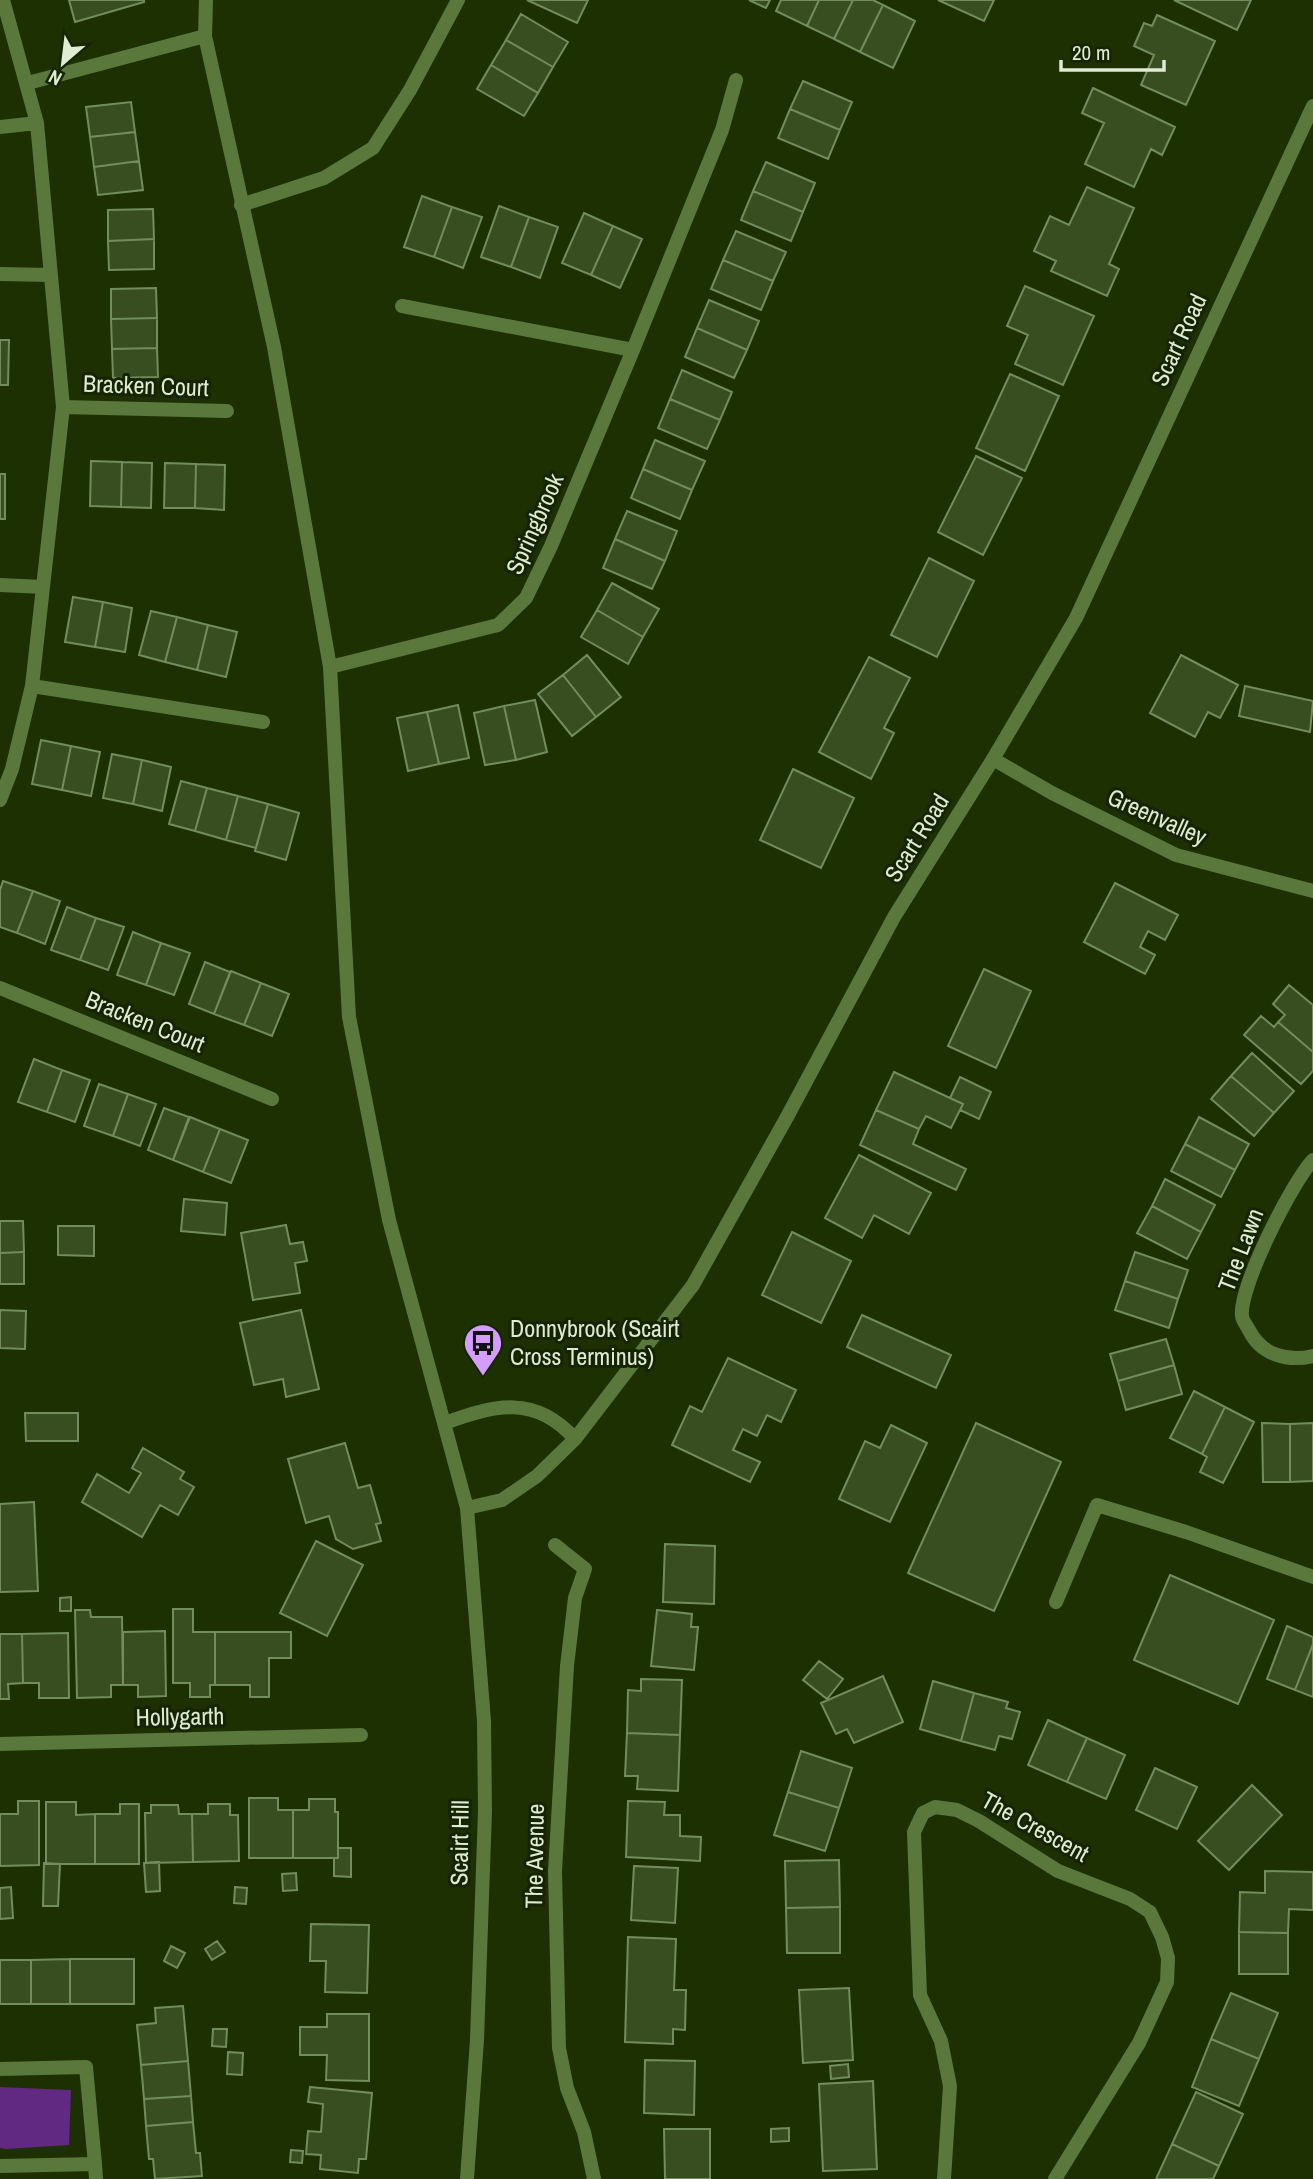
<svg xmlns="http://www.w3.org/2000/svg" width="1313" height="2179" font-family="'Archivo Narrow',sans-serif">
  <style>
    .green { fill: #612982 }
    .building { fill: #384e20; stroke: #738c5c; stroke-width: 2 }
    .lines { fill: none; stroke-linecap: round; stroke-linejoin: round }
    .minor { stroke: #5a783b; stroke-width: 14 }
    .tertiary { stroke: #5a783b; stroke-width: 14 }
    .labels { text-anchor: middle; stroke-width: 6; stroke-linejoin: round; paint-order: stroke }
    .street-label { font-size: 24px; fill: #deecd2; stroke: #152503 }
    .poi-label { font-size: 24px; fill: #deecd2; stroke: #152503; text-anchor: start }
  </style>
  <rect width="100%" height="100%" fill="#1c3001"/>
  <!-- green -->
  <path class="green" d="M0 2087 71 2090 69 2145 6 2149 0 2148Z"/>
  <!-- building -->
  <path class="building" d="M69 0H144V2L75 22Z
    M527 0H588L577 23Z
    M749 0H770L766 8Z
    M781 0H819L807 26 776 11Z
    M819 0H853L834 39 807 26Z
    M853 0H873L883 5 860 52 834 39Z
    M938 0H994L984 21Z
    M1174 0H1251L1237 30Z
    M883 5 915 21 893 68 860 52Z
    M521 14 568 42 553 67 506 40Z
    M1157 15 1215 41 1186 105 1141 85 1154 55 1134 46 1144 23 1152 26Z
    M506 40 553 67 538 93 491 65Z
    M491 65 538 93 524 116 477 89Z
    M803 81 852 102 840 130 790 109Z
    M1093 88 1175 127 1162 155 1151 149 1134 187 1085 164 1104 123 1082 113Z
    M131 102 135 132 90 137 86 107Z
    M790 109 840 130 828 159 778 138Z
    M135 132 139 161 94 167 90 137Z
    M139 161 143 190 98 195 94 167Z
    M766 162 815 183 803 212 753 191Z
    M1087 187 1134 208 1109 264 1119 269 1107 296 1051 271 1056 261 1034 251 1050 216 1069 225Z
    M753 191 803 212 791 241 741 220Z
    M422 196 452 207 434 257 404 247Z
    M499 206 529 217 511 267 481 257Z
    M452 207 482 217 463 268 434 257Z
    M153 209 154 239 108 241V210Z
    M584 213 613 226 591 275 562 263Z
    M529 217 558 227 540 278 511 267Z
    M613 226 642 239 620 288 591 275Z
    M736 231 786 252 773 281 723 260Z
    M154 239V269L109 270 108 241Z
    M723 260 773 281 761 310 711 289Z
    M1025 286 1094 316 1063 385 1015 364 1028 335 1007 326Z
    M156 288 157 318 111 319V289Z
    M709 300 759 321 747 350 697 328Z
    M157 318V348L112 349 111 319Z
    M697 328 747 350 734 378 685 357Z
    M0 340H9L8 385H0Z
    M157 348 158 377 113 378 112 349Z
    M682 370 732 392 720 420 670 399Z
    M1010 374 1059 396 1025 471 976 448Z
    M670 399 720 420 707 449 658 428Z
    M655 440 705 461 692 490 643 469Z
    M976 456 1022 478 983 555 938 532Z
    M91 461 122 462 121 507 90 506Z
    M122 462 152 463 151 508 121 507Z
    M165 463 196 464 195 508H164Z
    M196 464 225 465 224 510 195 508Z
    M643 469 692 490 680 519 631 498Z
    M0 474H5V519H0Z
    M627 511 677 531 665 561 615 539Z
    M615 539 665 561 652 589 603 568Z
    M929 558 974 581 937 657 891 635Z
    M612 583 659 609 643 637 597 610Z
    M73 597 103 602 95 647 65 642Z
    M103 602 132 608 125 652 95 647Z
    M597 610 643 637 628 664 581 637Z
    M151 611 177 617 165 662 139 655Z
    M177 617 208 625 197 670 165 662Z
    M208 625 237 632 226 677 197 670Z
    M587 655 621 697 596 717 563 675Z
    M1181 655 1238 685 1220 718 1208 712 1195 737 1150 713Z
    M869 657 910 678 884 728 894 733 871 779 819 752Z
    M563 675 596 717 572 736 538 694Z
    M1245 686 1313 701 1310 732 1239 716Z
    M535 700 547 752 516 760 504 706Z
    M458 705 469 758 439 764 427 712Z
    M504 706 516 760 485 765 474 713Z
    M427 712 439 764 408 771 397 718Z
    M41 740 71 746 62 790 32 784Z
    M71 746 100 752 91 796 62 790Z
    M112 754 142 760 133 804 103 798Z
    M142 760 171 767 162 811 133 804Z
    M793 769 854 798 821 868 760 840Z
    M181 781 207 788 195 831 169 824Z
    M207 788 238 796 226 840 195 831Z
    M238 796 268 804 256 848 226 840Z
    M268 804 299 813 286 860 255 851Z
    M3 881 33 891 17 933 0 927V890Z
    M1115 883 1178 915 1165 940 1148 931 1140 947 1155 955 1145 974 1084 942Z
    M33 891 60 901 45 944 17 933Z
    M67 907 96 918 80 960 51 950Z
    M96 918 124 927 108 970 80 960Z
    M133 932 161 943 146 985 117 975Z
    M161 943 190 953 174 995 146 985Z
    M205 962 230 972 214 1014 189 1004Z
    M984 969 1031 991 996 1068 948 1046Z
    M231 971 261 983 244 1025 214 1014Z
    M261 983 289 994 272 1036 244 1025Z
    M1289 985 1313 1005V1052L1278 1022 1285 1015 1273 1004Z
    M1261 1016 1274 1027 1278 1022 1313 1052V1071L1301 1084 1244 1035Z
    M1252 1053 1294 1091 1274 1113 1231 1076Z
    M34 1059 62 1070 47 1112 18 1102Z
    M62 1070 90 1080 75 1122 47 1112Z
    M894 1072 963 1104 951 1128 926 1116 919 1129 876 1110Z
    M1231 1076 1274 1113 1254 1136 1211 1099Z
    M960 1077 991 1092 979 1119 960 1110 963 1104 950 1098Z
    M99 1084 128 1094 113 1136 84 1126Z
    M128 1094 156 1104 140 1146 113 1136Z
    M164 1108 189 1117 173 1160 148 1150Z
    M876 1110 919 1129 913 1144 966 1169 956 1190 860 1145Z
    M190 1117 220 1129 203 1172 173 1160Z
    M1199 1117 1249 1144 1235 1170 1185 1144Z
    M220 1129 248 1140 231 1183 203 1172Z
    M1185 1144 1235 1170 1221 1197 1171 1171Z
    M859 1155 931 1193 909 1234 874 1215 862 1238 825 1218Z
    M1165 1179 1215 1205 1201 1232 1152 1206Z
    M184 1199 227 1203 225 1235 181 1231Z
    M1152 1206 1201 1232 1187 1259 1137 1233Z
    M0 1221H23L24 1252 0 1253Z
    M286 1225 290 1244 303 1242 307 1261 295 1263 300 1293 253 1300 241 1233Z
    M58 1226H94V1256L58 1255Z
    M792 1232 851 1261 821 1323 762 1295Z
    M24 1252V1284H0V1253Z
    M1135 1252 1188 1270 1178 1299 1125 1281Z
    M1125 1281 1178 1299 1169 1328 1115 1310Z
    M0 1310 26 1311 25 1349 0 1348Z
    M301 1310 319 1389 286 1397 283 1379 254 1385 240 1323Z
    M862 1315 951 1355 936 1388 847 1347Z
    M1166 1339 1174 1365 1118 1381 1110 1354Z
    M728 1358 796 1390 781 1422 767 1415 757 1436 743 1429 733 1450 760 1462 750 1482 672 1445 690 1406 702 1412Z
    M1174 1365 1182 1394 1126 1410 1118 1381Z
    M1194 1391 1225 1407 1202 1454 1170 1438Z
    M1225 1407 1254 1422 1223 1483 1200 1472 1207 1457 1202 1454Z
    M25 1413H78V1441H26Z
    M976 1423 1061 1462 994 1611 908 1573Z
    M1262 1423 1290 1424V1482H1263Z
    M1313 1423V1481L1290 1482V1424Z
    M891 1425 927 1443 890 1522 839 1499 865 1441 880 1448Z
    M345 1443 358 1488 370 1485 381 1523 376 1524 381 1541 353 1549 336 1539 329 1516 306 1523 288 1459Z
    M143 1448 184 1472 180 1479 194 1487 178 1515 160 1505 142 1537 82 1502 97 1474 129 1493 141 1473 132 1468Z
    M34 1502 38 1591 0 1592V1504Z
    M316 1541 363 1565 327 1636 280 1613Z
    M665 1544 715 1546 714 1604 663 1602Z
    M1170 1575 1274 1620 1238 1704 1134 1660Z
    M71 1597V1611H60V1598Z
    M173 1609H193V1632H215V1685H210V1697H190V1683H173Z
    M75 1610H90L91 1617H122L123 1685H111V1697L77 1698Z
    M657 1610 692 1614 691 1627H698L694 1670 651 1666Z
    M1287 1626 1313 1637V1644L1295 1690 1267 1679Z
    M165 1631 166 1696 138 1697V1685H123V1632Z
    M215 1632H291V1658H269V1697H250V1685H215Z
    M68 1633 69 1698H39V1683H23L22 1634Z
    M0 1634H22L23 1683 8 1684 9 1699H0Z
    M1313 1644V1697L1295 1690Z
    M819 1661 843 1679 827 1699 803 1680Z
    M883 1676 903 1722 854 1743 847 1729 836 1734 821 1703Z
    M641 1679 682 1680 680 1735 627 1733 628 1690 641 1691Z
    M933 1681 974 1693 961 1741 920 1729Z
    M974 1693 1008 1702 1006 1708 1020 1712 1012 1739 999 1736 995 1750 961 1741Z
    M1048 1720 1087 1738 1067 1782 1028 1765Z
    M627 1733 680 1735 678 1791 637 1789 638 1776H625Z
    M1087 1738 1125 1755 1106 1799 1067 1782Z
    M801 1751 852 1768 839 1808 788 1792Z
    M1155 1768 1197 1787 1177 1829 1136 1810Z
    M1252 1785 1282 1815 1229 1870 1198 1841Z
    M788 1792 839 1808 825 1851 774 1835Z
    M249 1798H278V1810H293V1858H249Z
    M309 1799H335V1812H338V1858H293V1810H309Z
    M18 1801H39V1865L0 1866V1814H18Z
    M628 1801 665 1802 664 1815H680V1836L701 1837 700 1861 626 1857Z
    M46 1802H76V1815L95 1814V1864H46Z
    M120 1804H139V1864H95V1814H120Z
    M208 1804H230V1815H238L239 1861 193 1862 192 1814H208Z
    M151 1805H178L179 1814H192L193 1862 146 1863 145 1813H151Z
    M338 1848H351V1877L334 1876V1858H338Z
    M839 1860 840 1907 786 1908 785 1861Z
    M159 1862 160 1891 146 1892 144 1863Z
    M44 1863 60 1864 58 1906H43Z
    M634 1866 678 1868 675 1923 631 1920Z
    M1265 1871 1313 1872V1910L1289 1909 1288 1933 1239 1932 1240 1892 1265 1893Z
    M296 1873 297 1890 283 1891 282 1874Z
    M11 1887 13 1918 0 1919V1888Z
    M235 1887 247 1888 246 1904 234 1903Z
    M840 1907V1953H787L786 1908Z
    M311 1924 369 1925 367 1993 325 1992 326 1961H310Z
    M1239 1932 1288 1933V1974H1239Z
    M628 1937 676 1939 674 1990H686L685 2030 673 2029V2044L625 2042Z
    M217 1941 225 1952 212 1960 205 1949Z
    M171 1946 185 1953 177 1968 164 1961Z
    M70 1959V2004H31V1960Z
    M70 1959H134V2004H70Z
    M0 1960H31V2004H0Z
    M849 1988 853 2060 803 2063 799 1990Z
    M1231 1993 1278 2013 1259 2059 1211 2039Z
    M183 2006 188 2061 141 2065 137 2025 156 2023 155 2008Z
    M327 2014H369V2081L326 2080 327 2055H300V2027H327Z
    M213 2029H227L226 2047 212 2046Z
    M1211 2039 1259 2059 1239 2106 1192 2087Z
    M228 2052 243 2053 242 2075 227 2074Z
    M645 2060 695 2061 694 2115 644 2113Z
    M188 2061 191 2096 144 2099 141 2065Z
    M848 2064 849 2077 831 2079 830 2066Z
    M873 2081 877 2169 823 2171 819 2084Z
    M310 2087 372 2093 366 2159H359L358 2173 320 2169 321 2155 306 2154 308 2131 321 2132 323 2104 308 2102Z
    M1196 2092 1243 2114 1219 2166 1172 2144Z
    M191 2096 193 2122 146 2126 144 2099Z
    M193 2122 196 2153H200L202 2176 155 2179 153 2159H149L146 2126Z
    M789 2128V2141L771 2142V2129Z
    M664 2129H710V2179H665Z
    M1172 2144 1219 2166 1213 2179H1156Z
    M291 2150 303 2151 302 2163 290 2162Z"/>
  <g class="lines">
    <!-- minor -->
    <path class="minor" d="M28 83 205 36
      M0 127 37 123
      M241 205 324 178 373 148 410 90 458 0
      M0 274 51 275
      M402 306 633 350
      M63 407 227 411
      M0 585 43 587
      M330 667 498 625 526 598 551 546 633 350 722 130 736 80
      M32 686 263 722
      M993 759 1052 793 1176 855 1313 891
      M0 800 12 769 32 686 63 407 37 123 3 0
      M0 988 272 1099
      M1313 1160C1292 1182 1239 1287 1242 1316 1242 1320 1247 1326 1249 1330 1261 1355 1288 1362 1313 1356
      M555 1545 585 1569 575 1598 567 1666 555 1871 559 2048 567 2088 584 2132 594 2179
      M1056 1602 1097 1505 1186 1532 1313 1577
      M0 1744 361 1735
      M0 2069 86 2067 95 2164
      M0 2166 95 2164 96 2179
      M944 2179 950 2086 941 2041 920 1995 914 1832 923 1813 935 1807 957 1810 979 1821 1058 1871 1130 1899 1150 1912 1162 1937 1168 1958 1167 1982 1139 2043 1055 2179"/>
    <!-- tertiary -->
    <path class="tertiary" d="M206 0 205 36 274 347 330 667 349 1017 389 1220 467 1508 484 1721 485 1811 477 2040 467 2179
      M445 1423C495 1405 535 1394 575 1439
      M467 1508 502 1500 537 1476 575 1439 693 1285 787 1117 894 917 993 759 1076 618 1313 106"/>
  </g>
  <!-- icons -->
  <defs>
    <g id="bus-pin" transform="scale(2.0125)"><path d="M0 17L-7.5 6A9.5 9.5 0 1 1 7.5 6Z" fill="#d49cfb" stroke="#152503"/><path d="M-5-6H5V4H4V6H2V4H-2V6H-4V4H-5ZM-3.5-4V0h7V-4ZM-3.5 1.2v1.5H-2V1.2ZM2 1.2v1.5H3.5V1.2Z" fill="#111"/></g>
  </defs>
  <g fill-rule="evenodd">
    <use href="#bus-pin" x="483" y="1343"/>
  </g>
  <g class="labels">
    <!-- street labels -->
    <g class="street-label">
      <text transform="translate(1179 340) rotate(-65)" y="8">Scart Road</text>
      <text transform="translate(146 386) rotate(2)" y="8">Bracken Court</text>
      <text transform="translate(535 524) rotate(-66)" y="8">Springbrook</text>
      <text transform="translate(1157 817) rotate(24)" y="8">Greenvalley</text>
      <text transform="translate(917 838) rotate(-58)" y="8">Scart Road</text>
      <text transform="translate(145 1022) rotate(22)" y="8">Bracken Court</text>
      <text transform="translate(1241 1250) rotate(-69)" y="8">The Lawn</text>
      <text transform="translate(180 1717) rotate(-1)" y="8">Hollygarth</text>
      <text transform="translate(1035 1827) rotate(29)" y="8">The Crescent</text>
      <text transform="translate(460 1843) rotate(-89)" y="8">Scairt Hill</text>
      <text transform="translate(535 1856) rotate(-89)" y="8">The Avenue</text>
    </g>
    <!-- poi labels -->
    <g class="poi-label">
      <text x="510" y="1337">Donnybrook (Scairt<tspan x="510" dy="28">Cross Terminus)</tspan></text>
    </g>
  </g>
  <!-- north arrow -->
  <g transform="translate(63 63) rotate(208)" stroke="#152503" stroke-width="5" paint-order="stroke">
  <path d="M0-5L12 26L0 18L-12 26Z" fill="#deecd2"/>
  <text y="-10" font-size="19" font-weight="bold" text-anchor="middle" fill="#deecd2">N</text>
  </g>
  <!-- scale -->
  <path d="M1061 60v10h103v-10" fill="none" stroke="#deecd2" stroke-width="3.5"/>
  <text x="1072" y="60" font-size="21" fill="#deecd2" stroke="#152503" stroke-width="5" paint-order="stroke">20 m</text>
</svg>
